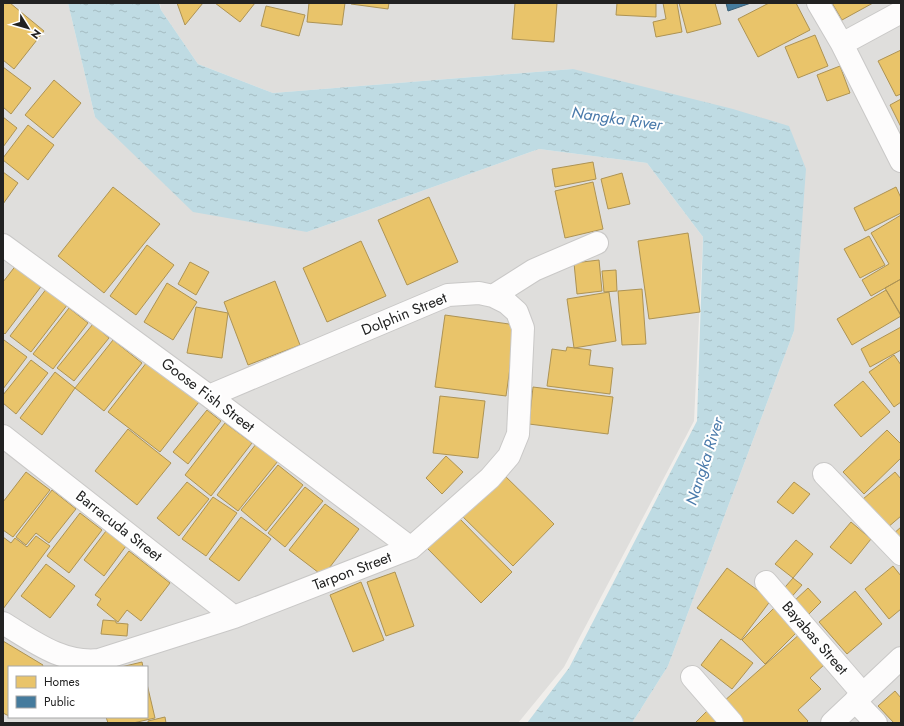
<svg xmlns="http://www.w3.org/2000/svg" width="904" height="726" font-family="Jost,sans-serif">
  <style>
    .residential { fill: #dfdedc; fill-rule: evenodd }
    .water { fill: url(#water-ripples) }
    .homes { fill: #e9c46a; stroke: #ad9354 }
    .public { fill: #457b9d; stroke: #3a6078 }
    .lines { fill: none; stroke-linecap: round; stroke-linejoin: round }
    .minor-casing { stroke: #c9c8c7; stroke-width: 24 }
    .minor { stroke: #fdfcfc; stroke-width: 22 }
    .labels { text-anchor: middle; stroke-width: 4; stroke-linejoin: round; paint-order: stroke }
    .street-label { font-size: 15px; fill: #222; stroke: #fff }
    .water-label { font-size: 16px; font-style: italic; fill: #4a7aab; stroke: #fff }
  </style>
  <defs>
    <pattern id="water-ripples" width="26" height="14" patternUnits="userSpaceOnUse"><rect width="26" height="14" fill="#bfdbe3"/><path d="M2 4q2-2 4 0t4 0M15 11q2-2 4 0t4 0" fill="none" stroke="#a4bcc2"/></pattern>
  </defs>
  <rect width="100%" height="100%" fill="#f0eeeb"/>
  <!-- residential -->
  <path class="residential" d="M3 3H68L95 117 307 232 539 149 647 163 703 237 694 421 564 667 518 723H3ZM9 667H147V717H9Z
    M160 3H901V723H632L668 666 794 331 573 69 273 93 198 64 161 10Z"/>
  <!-- water -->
  <path class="water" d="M68 3H159L161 10 198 64 273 93 573 69 733 109 789 126 806 169 794 331 668 666 632 723H527L569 668 697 421 703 237 647 163 539 149 307 232 193 212 95 117Z"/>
  <!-- homes -->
  <path class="homes" d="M3 3H10L44 31 14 69 3 60Z
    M177 3H203L185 25Z
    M215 3H255L240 22Z
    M309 3H345L342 25 307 22Z
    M351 3H389L388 9 351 4Z
    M515 3H557L554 42 512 39Z
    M617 3H656V17L616 15Z
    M663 3H677L682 32 656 37 653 22 666 19Z
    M679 3H715L721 24 687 33Z
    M769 3H796L810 30 758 57 738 19Z
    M832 3H873L842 20Z
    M266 6 305 15 299 36 261 26Z
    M815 35 828 66 798 78 785 47Z
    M901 50V94L896 96 878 61Z
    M840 66 850 93 827 101 817 75Z
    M3 67 31 88 11 114 3 107Z
    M54 80 81 103 53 138 25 115Z
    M901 99V127L890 105Z
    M3 117 17 128 3 147Z
    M28 125 54 145 28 180 3 160V158Z
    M593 162 596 179 555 187 552 169Z
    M3 172 18 183 3 204Z
    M622 173 630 204 608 209 601 179Z
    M593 182 603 229 565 238 555 191Z
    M113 187 160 224 104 293 58 256Z
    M896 187 901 198V213L865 231 854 208Z
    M429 197 458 262 407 285 378 220Z
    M901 215V279L871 296 862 280 889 264 871 233Z
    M688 233 700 312 649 319 638 241Z
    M869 236 885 265 860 278 844 249Z
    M361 241 386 296 327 322 303 268Z
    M147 245 174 265 136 315 110 296Z
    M599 260 602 291 577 294 574 263Z
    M190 262 209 272 196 295 178 284Z
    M17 264 43 284 5 334 3 332V282Z
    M616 270 617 291 604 292 602 271Z
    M901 279V315L885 288Z
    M275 281 300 345 248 365 224 302Z
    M167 283 197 302 173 340 144 322Z
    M47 288 68 304 31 352 10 336Z
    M642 289 646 344 622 345 618 291Z
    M886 290 901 316 852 345 837 319Z
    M609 292 616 341 574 348 567 299Z
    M196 307 228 313 222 358 187 353Z
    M69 308 88 323 53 369 33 354Z
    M445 315 516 325 506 396 435 387Z
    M93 324 109 338 74 381 57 368Z
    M901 327V350L870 367 861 349Z
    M4 340 27 357 3 389V341Z
    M113 340 142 363 104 411 75 388Z
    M567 347 591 350 589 365 613 368 610 394 547 386 552 349 566 351Z
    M894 355 901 365V402L894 407 869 372Z
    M31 360 48 373 16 414 3 403V395Z
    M147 362 199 402 160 452 108 412Z
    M55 372 75 388 42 435 20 418Z
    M863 381 890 412 861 437 834 405Z
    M533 387 613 397 608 434 529 424Z
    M440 396 485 401 478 458 433 453Z
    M207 410 221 421 188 464 173 452Z
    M225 423 252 443 211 496 185 475Z
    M128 429 171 463 137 505 95 471Z
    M887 430 901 444V458L864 494 843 472Z
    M256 444 278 461 238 511 217 495Z
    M446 456 463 472 442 494 426 478Z
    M278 465 303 485 266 531 241 510Z
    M26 472 50 490 13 537 3 530V502Z
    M501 472 554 524 513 566 460 514Z
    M895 472 901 479V516L887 528 863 499Z
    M187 482 209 499 179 536 157 518Z
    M794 482 810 494 793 514 777 502Z
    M305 487 323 501 285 547 268 533Z
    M52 490 76 509 49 543 36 533 26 545 16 537Z
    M213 497 237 513 206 556 182 539Z
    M325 504 359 529 323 576 289 550Z
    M80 513 102 530 69 573 47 556Z
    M241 517 271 539 239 581 209 559Z
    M458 517 512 572 481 603 427 548Z
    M851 522 871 539 851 564 830 547Z
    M901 527V546L892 535Z
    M106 531 126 546 104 576 84 560Z
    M36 536 50 546 3 609V537L11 543 15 538 27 547Z
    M796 540 813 554 793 578 775 564Z
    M129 551 170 583 141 621 127 610 118 622 97 605 101 599 95 595Z
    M46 564 75 586 50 618 21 596Z
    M893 566 901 576V609L889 619 865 589Z
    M727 568 771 600 741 640 697 608Z
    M395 572 414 626 386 636 367 582Z
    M793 578 802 585 788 601 779 594Z
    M361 582 384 640 353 652 330 595Z
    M808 588 821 602 806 617 793 602Z
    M855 591 882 624 847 654 819 622Z
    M778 604 801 628 765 664 742 640Z
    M103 620 116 621V623L128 624 127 636 101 634Z
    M801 633 827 662 810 678 821 689 798 710 808 721 806 723H742L723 702Z
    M721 639 753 663 732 689 701 665Z
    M3 641 43 665 42 667H9V716L3 713Z
    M142 662 143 667H121Z
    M147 684 155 718 133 723H108L106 717H147Z
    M895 691 901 698V723H894L878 706Z
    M710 708 724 723H695Z
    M165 717 166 723H148V721Z"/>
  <!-- public -->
  <path class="public" d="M726 3H751L728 11Z"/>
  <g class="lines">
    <!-- minor casing -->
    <g class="minor-casing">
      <path id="minor" d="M818 3 842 44 901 161
        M842 44 901 12
        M3 245 209 396 411 548
        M493 296 534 270 597 243
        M3 436 234 617
        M824 474 901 554
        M766 582 863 694
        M3 623C33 641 62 664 99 660L234 617 411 548 490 478 509 456 518 434 523 328 517 312 507 303 493 296 479 293 448 295 209 396
        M692 677 732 723
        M855 701 876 723
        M832 723 901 658"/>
    </g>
    <!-- minor -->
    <use href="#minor" class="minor"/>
  </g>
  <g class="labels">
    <!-- street labels -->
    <g class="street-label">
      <text transform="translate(404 314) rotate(-22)" y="5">Dolphin Street</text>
      <text transform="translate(208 395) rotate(37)" y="5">Goose Fish Street</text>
      <text transform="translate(119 526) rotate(38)" y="5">Barracuda Street</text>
      <text transform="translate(352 571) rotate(-21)" y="5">Tarpon Street</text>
      <text transform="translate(815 638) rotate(49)" y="5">Bayabas Street</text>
    </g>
    <!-- water labels -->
    <g class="water-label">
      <text transform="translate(617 118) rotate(8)" y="6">Nangka River</text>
      <text transform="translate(704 461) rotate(-72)" y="6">Nangka River</text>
    </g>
  </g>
  <!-- border -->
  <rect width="904" height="726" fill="none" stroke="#222222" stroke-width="8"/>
  <!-- legend -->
  <rect x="8" y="666" width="140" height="52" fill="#ffffff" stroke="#a7a7a7"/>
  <rect x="16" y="676" width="20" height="12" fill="#e9c46a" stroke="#a7a7a7"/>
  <text x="44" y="686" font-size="12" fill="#222222">Homes</text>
  <rect x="16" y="696" width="20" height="12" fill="#457b9d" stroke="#a7a7a7"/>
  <text x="44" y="706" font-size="12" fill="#222222">Public</text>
  <!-- north arrow -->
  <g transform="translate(28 28) rotate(127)" stroke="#ffffff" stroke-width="3" paint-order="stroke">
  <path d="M0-3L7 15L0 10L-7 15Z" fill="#222222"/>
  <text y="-6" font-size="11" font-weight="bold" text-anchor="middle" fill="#222222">N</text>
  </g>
</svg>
